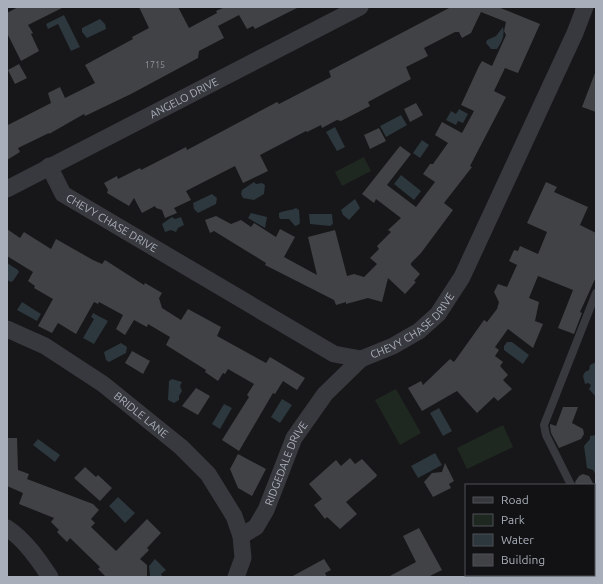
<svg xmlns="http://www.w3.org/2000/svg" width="603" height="584" font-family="Ubuntu,sans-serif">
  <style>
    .green { fill: #1f2820 }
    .water { fill: #2c373e }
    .building { fill: #414246 }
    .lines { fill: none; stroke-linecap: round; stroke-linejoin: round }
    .lane { stroke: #38393f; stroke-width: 8 }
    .street { stroke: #38393f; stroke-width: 17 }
    .labels { text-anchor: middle; stroke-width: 3; stroke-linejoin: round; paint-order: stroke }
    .number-label { font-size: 9px; fill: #8f949d }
    .street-label { font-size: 11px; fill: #a9afba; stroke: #121214 }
  </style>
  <rect width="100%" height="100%" fill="#171719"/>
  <!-- green -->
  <path class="green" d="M364 157 371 171 342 186 335 172Z
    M396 389 421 433 400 445 375 400Z
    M503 425 513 447 467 469 457 448Z"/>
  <!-- water -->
  <path class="water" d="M64 15 80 47 71 51 58 24 48 29 46 24Z
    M100 19 105 24 106 29 87 38 82 32V28Z
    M503 27C505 35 502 42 497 49H491L486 43 487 40 496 36Z
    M459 109 468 114 463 123 458 121 456 125 446 120 451 111 456 114Z
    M401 115 407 125 386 137 380 126Z
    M335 127 345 147 337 151 326 132Z
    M422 140 429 145 420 158 413 153Z
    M401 175 421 191 414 200 394 184Z
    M254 182 256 184 262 183 265 185 264 194 254 200 243 198 241 194 242 190Z
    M212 194 217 198 216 204 198 213 194 209 193 203Z
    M355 199 360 208 349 220 343 215 341 210Z
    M296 208 299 210 300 223 298 225 295 226 289 219H280L279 217V213C285 210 290 211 296 208Z
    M251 213 267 217 265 228 248 218Z
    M309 214H332L333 224 330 226 310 224Z
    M172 217 175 219 181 217 184 225 178 228 176 232 171 230 165 232 162 224Z
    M7 263 18 270 19 272 13 281 11 282 7 280Z
    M22 302 41 314 37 321 17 310Z
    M93 313 108 321 94 344 83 338 94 319 91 317Z
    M507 342H512L529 355 523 364 504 350V346Z
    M121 343 127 347 126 353 109 362 106 360 104 352Z
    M596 362V397L589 389 591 385 588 383 585 384 583 376 585 372 589 370 590 365Z
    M172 379 182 382 180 386 182 391 179 396V400L174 403 168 400 169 381Z
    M282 399 292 405 280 423 271 417Z
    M224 404 232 408 220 429 212 424Z
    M439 408 452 431 443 436 430 413Z
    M596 435V475L593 470 587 468 584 446 590 439V436Z
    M38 439 60 455 55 462 33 445Z
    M435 453 442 465 418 478 411 466Z
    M118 497 135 513 125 523 109 506Z
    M155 559 166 570 161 574 163 577H150L149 566Z"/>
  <!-- building -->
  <path class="building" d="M18 7H64L28 25 33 33 31 34 39 51 21 61 7 33V13Z
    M139 7H178L189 28 217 13 216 11 225 7H299L255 29 253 26 247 29 239 15 218 26 224 38 199 51 198 58 131 94 85 116 84 114 49 134V133L18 148 20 152 7 160V122L8 125 51 103 48 93 60 87 65 98 95 83 85 65 133 39 132 37 149 28Z
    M451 7H498L540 24 518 73 505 68 494 91 506 97 470 166 472 167 444 203 453 210 421 253 411 263V265L420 274 414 281 416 282 405 294 388 278 382 302 368 298 346 304V302L336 305 334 300 265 265 266 263 214 231 210 233 205 220 216 216 231 224 241 220 251 227 254 223 276 237 280 229 295 237 284 257 317 275 308 237 335 230 347 276 354 274 364 277 377 264 370 258 379 249 377 246 391 232 388 230 401 218 376 199 374 203 362 194 400 146 411 154 387 185 416 207 435 182 423 174 430 164H433L448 143 435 135 442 122 462 133 474 111 461 105 479 66 482 61 492 66 506 35 504 31 506 22 481 12 471 33 462 38 459 32H455L424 48 428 56 406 67 411 79 368 102 370 106 341 121 337 120 322 128 321 125 307 132 306 131 260 155 268 171 243 183 235 166 186 191 191 200 174 208 177 213 165 218 162 210 156 208 155 206 142 213 134 198 129 206 107 193 108 190 104 183 117 176 118 179 140 168 141 170 186 147 187 150 277 102 279 104 331 77 329 71Z
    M19 64 27 78 15 84 8 70Z
    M595 73H596V112L582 107Z
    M416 103 423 115 410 122 404 109Z
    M379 128 386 141 370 149 364 135Z
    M546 182 557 187 554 192 588 207 580 225 596 233V277L580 312 582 313 574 334 558 328 573 290 538 276 529 298 539 302 535 321 543 324 533 348 508 329 495 347 499 350 495 356 503 362 500 366 508 375 503 380 512 389 498 401 494 397 477 413 457 391 422 411 408 388 421 381 423 385 450 359 454 362 484 320 487 322 497 309 499 302 494 292 498 284 507 287 517 265 509 261 514 250 518 251 520 246 538 254 547 232 527 223Z
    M7 229 20 238 24 232 51 249 56 239 93 260 102 264 105 260 144 285 145 283 162 293 159 298 162 308 181 320 188 309 221 327 217 336 266 363 270 357 305 378 297 390 283 381 275 394 273 393 239 451 222 440 249 397 247 395 254 384 228 369 225 374 223 373 218 381 205 372 206 370 166 345 170 337 148 324 147 327 134 320 125 335 116 329 123 315 99 302 98 304 94 302 76 334 58 323 52 333 38 326 53 299 34 288 35 286 28 281 33 272 7 256Z
    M132 351 150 361 143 374 125 363Z
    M196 388 210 396 198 415 182 406Z
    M563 407H578L572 423 583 429 584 434 581 439 559 448 551 433 550 426V424L556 426Z
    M7 438H17L18 470 29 474 27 479 93 504 99 510 91 519 95 523 91 527 116 551 147 519 161 533 147 548 149 550 140 559 147 565V577H106L98 569 100 567 70 538 67 542 57 532 59 530 51 522 54 518 19 504 23 493 7 486Z
    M238 454 266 469 252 496 238 488 230 469Z
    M350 458 355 464 362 459 377 475 376 477 346 502 357 514 340 529 327 517 325 519 314 505 322 499 309 484 336 460 341 466Z
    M445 463 454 481 449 484 451 488 433 497 424 482 432 473 442 472Z
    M85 467 96 477 98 475 112 488 100 501 74 478Z
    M583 474 589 476 594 485H576L575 482 579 476Z
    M419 528 442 570 428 577H388L416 562 403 536Z
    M324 559 331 570 325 573 327 577H291Z"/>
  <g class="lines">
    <!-- lane -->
    <path class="lane" d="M571 485 546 435 544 425 596 293
      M594 531 596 535"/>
    <!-- street -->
    <g class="street">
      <path id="s1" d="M49 166 63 194 334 354 361 359 393 346 419 331 438 314 462 277 575 33 585 7"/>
      <path id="s2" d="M7 189 360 7"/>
      <path id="s3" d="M7 329 45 346 103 384 181 447 208 474 234 516 241 536 243 558 236 577"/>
      <path d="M7 528C25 540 38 559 50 577"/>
      <path id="s4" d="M241 536 256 527 266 510 294 438 325 394 361 359"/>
    </g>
  </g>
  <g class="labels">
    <!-- number labels -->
    <g class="number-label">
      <text x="155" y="68">1715</text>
    </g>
    <!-- street labels -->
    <g class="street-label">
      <text dy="4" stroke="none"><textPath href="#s2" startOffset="199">ANGELO DRIVE</textPath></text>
      <text dy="4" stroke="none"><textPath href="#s1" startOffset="88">CHEVY CHASE DRIVE</textPath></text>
      <text dy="4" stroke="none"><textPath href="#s1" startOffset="436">CHEVY CHASE DRIVE</textPath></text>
      <text dy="4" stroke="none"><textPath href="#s3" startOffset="160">BRIDLE LANE</textPath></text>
      <text dy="4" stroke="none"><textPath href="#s4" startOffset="88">RIDGEDALE DRIVE</textPath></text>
    </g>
  </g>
  <!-- border -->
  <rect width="603" height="584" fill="none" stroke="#a9afba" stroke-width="16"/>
  <!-- legend -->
  <rect x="465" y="484" width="130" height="92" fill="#121214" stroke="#4e5156"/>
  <rect x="473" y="497" width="20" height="6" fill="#38393f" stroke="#4e5156"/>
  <text x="501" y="504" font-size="12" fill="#a9afba">Road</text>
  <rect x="473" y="514" width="20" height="12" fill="#1f2820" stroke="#4e5156"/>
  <text x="501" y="524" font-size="12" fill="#a9afba">Park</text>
  <rect x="473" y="534" width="20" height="12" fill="#2c373e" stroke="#4e5156"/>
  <text x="501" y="544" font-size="12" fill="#a9afba">Water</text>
  <rect x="473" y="554" width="20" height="12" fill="#414246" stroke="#4e5156"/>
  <text x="501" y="564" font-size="12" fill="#a9afba">Building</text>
</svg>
